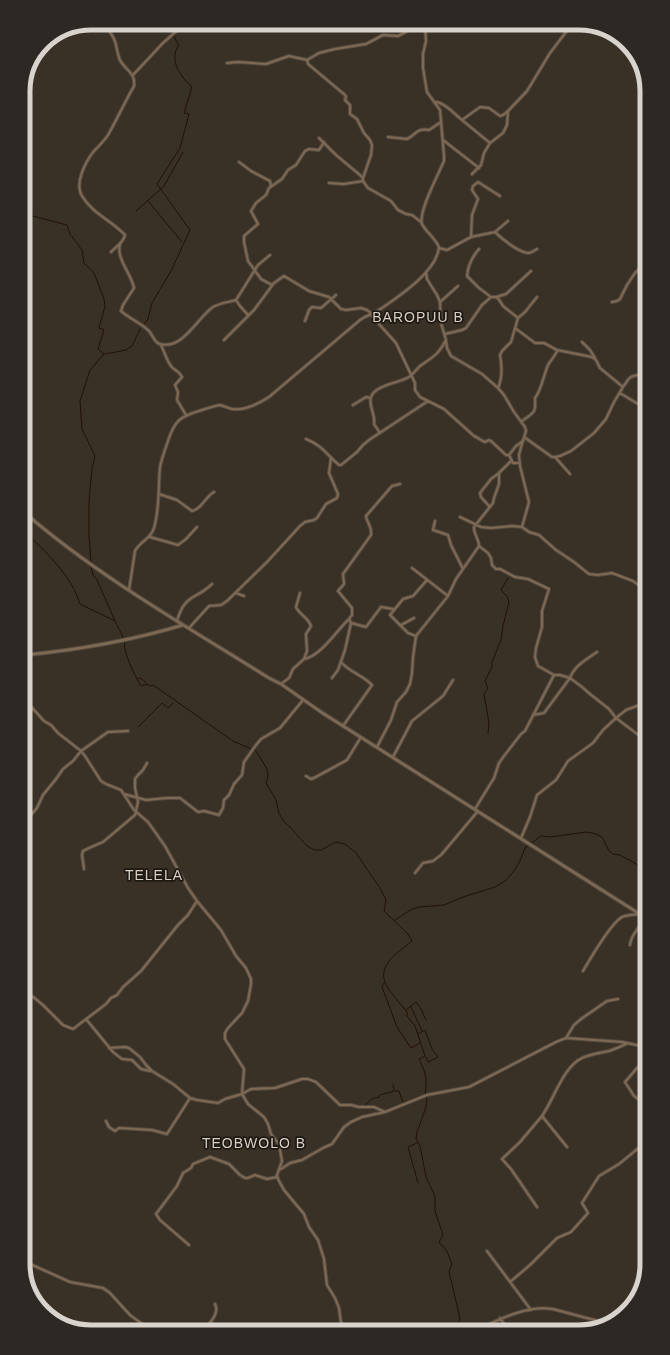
<svg xmlns="http://www.w3.org/2000/svg" width="670" height="1355" font-family="Helvetica,sans-serif">
  <style>
    .lines { fill: none; stroke-linecap: round; stroke-linejoin: round }
    .stream { stroke: #221202; stroke-width: 1 }
    .minor-casing { stroke: #564d44; stroke-width: 4 }
    .tertiary-casing { stroke: #564d44; stroke-width: 4.5 }
    .minor { stroke: #7f6952; stroke-width: 2 }
    .tertiary { stroke: #7f6952; stroke-width: 2.5 }
    .labels { text-anchor: middle; stroke-width: 3.5; stroke-linejoin: round; paint-order: stroke }
    .quarter-label { font-size: 14px; letter-spacing: 1px; fill: #dbcfc3; stroke: #1d1914 }
    .rim { fill: none; stroke: #d9d3cd; stroke-width: 5 }
  </style>
  <rect width="100%" height="100%" fill="#393026"/>
  <g class="lines">
    <!-- stream -->
    <path class="stream" d="M148 201 182 242
      M136 211 164 186 183 152
      M24 217 25 214 67 225 70 234 82 250 84 263 94 273 104 299 105 306 99 328 104 330 98 349 104 354 90 370 80 401 82 429 95 456 92 469 89 501V536L91 562
      M105 354 126 350 132 346 140 329 148 319 152 303 171 271 190 230 157 184 180 148 189 114 184 113 192 87C181 77 168 60 179 45L174 37 176 33 175 31 176 28 174 27
      M25 532C45 551 72 576 80 604L115 621 124 639
      M91 566 93 575 97 580 115 621
      M125 642C121 648 136 678 141 686L147 684 150 686 153 685 233 741 256 751 267 769 268 776 266 783 276 800 279 813 284 822 289 826 307 846 314 850H321L336 842 345 844 356 853 380 888 386 900 384 911 408 934 412 941C400 951 378 964 385 982 387 990 402 1005 407 1012V1016L415 1026 425 1056 419 1059 424 1070 426 1078V1088L425 1094 427 1100 426 1107 417 1132 416 1139 420 1146 422 1156 426 1177 435 1196V1211L443 1235 439 1242 447 1251 452 1264 449 1272 460 1318 457 1328
      M137 679 141 678 146 683
      M138 727 162 703 168 708 173 703
      M488 734 489 723 484 694 488 688 485 681 492 667V662L501 640 503 626 509 602 507 596 501 590 508 578
      M395 920 412 909 419 907 444 905 463 897 495 887 505 881 514 871 520 861 525 848 541 836 550 837 586 832 596 834 602 837 609 851 613 854 620 855 638 865 645 866
      M384 983 382 987 397 1027 411 1048 420 1043
      M411 1007 422 1031
      M406 1010 416 1002 420 1007 426 1020
      M418 1034 425 1030 432 1049 438 1057 428 1062 426 1057
      M393 1085 394 1090
      M364 1106 372 1099 379 1097 380 1095 394 1091H399L403 1102 406 1103
      M417 1143 408 1147 418 1183"/>
    <!-- minor casing -->
    <g class="minor-casing">
      <path id="minor" d="M109 28C109 33 112 34 114 39 117 45 117 54 120 60 125 70 136 73 134 86 125 102 117 119 108 135 104 141 99 146 94 151 86 161 74 183 82 196 92 213 112 221 125 235 124 242 116 247 111 252
        M307 60 308 64 345 95 346 97 345 100 350 105V114L357 119 364 133 370 140 372 145 371 155 363 178
        M227 63 238 62 266 64 289 56 307 60 319 53 335 49 366 44 383 35 398 36 419 25
        M133 75 163 43 181 27
        M435 103 437 102C448 105 454 114 462 120L480 107 489 108 500 116 503 115 508 111
        M462 120 490 143 484 153 481 165 472 174
        M388 137 407 139C417 134 416 128 429 130L441 122
        M319 138 336 155 360 175 363 178V181L368 188 391 201 398 210 406 214 412 215 421 222
        M443 140 479 168
        M490 143 503 133 507 125 508 111 527 91 550 53 566 32 576 23
        M239 162 251 171 270 181 271 186
        M329 183 344 184 363 181
        M495 232C502 239 518 252 528 253 531 253 534 251 537 249
        M471 237 472 215 478 199 472 190 473 186 478 182 500 196
        M120 244C116 259 131 273 134 288L123 305 121 311C130 319 141 323 149 331 153 335 154 343 160 344 183 350 197 318 213 307 220 303 229 302 236 300L258 265 270 255
        M439 248 447 250 471 237 495 232 508 221
        M479 249C472 257 468 265 467 276L479 288 491 297
        M272 285 261 279 248 261 244 242V236L258 224 251 211 256 203 266 195 269 188 282 179 288 170 296 165 305 151 309 149 319 150 324 142
        M496 297 506 294 531 271
        M236 300 240 306 248 315
        M440 302 458 286
        M612 302 617 301 620 299 627 285 635 273 643 265
        M370 314 396 343 415 383V390L420 397 444 409 474 436C477 437 482 441 485 442L489 440 491 441 506 455H509
        M305 321 309 310 312 307 321 308 336 295
        M515 328 535 343H544L557 350 592 357 596 360 600 368 623 387 614 402 606 419 594 433 571 451 560 456 555 457H552L524 437
        M445 334 462 330 466 328 482 305 491 297H495L498 298 503 306 518 318
        M224 340 254 310 274 283 284 276 309 291 329 297 341 309 346 310 361 308 367 310 371 313
        M446 341 447 348 451 356 482 374 498 388
        M582 342 590 350 595 358
        M161 345C164 351 166 359 171 366 174 371 178 369 182 377L175 385 178 392 177 400 186 415
        M623 387C629 379 628 376 639 375L643 369
        M620 393 643 407
        M353 405 366 397 370 398
        M522 421C534 412 536 414 535 398 541 391 544 374 548 365 551 360 555 356 557 351
        M380 433 374 424C376 415 368 406 371 397 375 385 399 383 409 377 413 374 416 370 420 366 433 357 438 355 446 340L441 323 440 302 437 295 427 279 426 272
        M306 439C323 446 326 454 339 465H341L357 452 363 445 369 440 428 401
        M555 457 570 474
        M520 463H513L509 455 516 446 523 441
        M159 494 177 500 192 511C202 509 205 497 214 492
        M489 508V506L481 497 480 493 491 479 499 473
        M460 517 481 527 491 528 512 526 522 527 529 532 539 535 556 550 574 562 589 574 598 575 612 573 633 581 644 589
        M435 521 433 530 448 535 451 545 463 569
        M522 527 529 502 520 466 519 455 521 447 526 431 525 427 514 412 504 395 498 388C503 377 502 366 500 355L502 351 511 342 518 318 525 312 537 297
        M150 537 178 545 186 539 197 527
        M479 546 488 553 491 558 492 565 496 569H500L515 577 528 579 549 589 542 611V627L536 648 535 657 538 666 554 675H560L570 678C574 666 587 659 597 652
        M412 568 448 596
        M129 590 135 551C140 541 151 539 154 528 160 508 158 487 160 467 162 457 166 447 169 438 173 427 177 419 188 415 191 413 218 405 220 405 224 406 228 408 232 409 245 411 258 404 269 397L360 320C367 315 375 313 382 308 401 295 437 271 439 247 435 238 426 232 422 224 418 212 439 173 444 161V156L440 110 427 92 423 68V54L426 41 425 25
        M236 593 244 596
        M349 619 351 623 366 627 381 607 393 609
        M177 621C185 593 196 600 212 584
        M401 625 414 618
        M189 628 209 606 221 605 227 601 267 562 300 526 305 522 314 520 317 518 326 504 337 498 338 494 329 473 331 458
        M416 636 408 633 390 615 403 599 413 596 427 580
        M304 659C321 656 337 630 349 619L352 615V608L338 591 344 584 343 574 371 535C372 525 367 524 366 516L392 486 400 484
        M341 662C349 672 363 675 372 685L343 726
        M332 678 338 670 345 650 351 623
        M281 684 289 678 293 669 304 659 307 651 306 634 311 626 310 624C307 617 299 614 296 607L300 593
        M26 701 44 721 51 725 58 733 81 751 85 756 101 781 106 784 121 790 134 810 148 822 165 846 188 888 197 901 221 930 236 956 246 968 251 979V984L248 1001 242 1013 228 1028 225 1033V1039L244 1069 242 1094 248 1104 264 1117 268 1124 271 1134 279 1144 282 1161 277 1175 278 1179 284 1190 304 1214 309 1227 318 1240 324 1259 327 1285 335 1298 339 1308 341 1323 350 1329
        M533 715 544 713 570 678 582 687 590 694 609 709 616 718 645 740
        M377 747 391 720 397 702 406 692 410 684 412 673 413 657 416 636 448 596 456 579 479 546C479 539 473 533 474 527L493 503 494 498 499 484V473L511 461
        M393 757 412 721 443 696 453 680
        M306 776 311 779 314 778 347 760 361 737
        M124 794 146 800 167 798H180L198 812 204 811 219 815 223 808 224 800 229 795 234 784 242 775 244 762 256 745 261 739 280 728 303 700
        M475 809 494 778 499 763 504 756 521 734 525 731 554 675
        M26 821 37 808 43 795 56 779 63 769 73 761 81 751 108 732 128 731
        M521 838 530 817 537 795 556 780 568 761 593 743 603 730 616 718 626 710 645 703
        M84 869 82 855 83 851 89 848 103 842 135 815 138 802 135 788V779L138 775 143 770 147 763
        M415 873 423 863 433 861 441 855 478 811
        M630 945C631 935 640 926 646 919
        M583 971C590 959 611 923 622 917 627 915 633 915 638 914
        M27 992 43 1005 63 1025 73 1029 106 1004 111 998 117 995 123 987 141 971 178 925 188 915 197 901
        M86 1019 113 1052 122 1059 132 1060 141 1069 150 1071
        M566 1038 574 1025 581 1019 607 1001 618 999
        M109 1048 125 1047 129 1048 140 1057 146 1065 152 1071 173 1084 190 1098 197 1100 218 1103 225 1099 242 1094 251 1089 275 1088 302 1079H308L316 1082 340 1105H351L359 1107H374L385 1112 427 1095 469 1087 556 1042 566 1038 622 1042 646 1047
        M646 1060 637 1068 625 1082 634 1096 644 1103 646 1108
        M106 1121 109 1127 115 1131 119 1128 152 1130 167 1134 190 1098
        M567 1147 542 1116C554 1099 563 1067 582 1058 590 1054 600 1053 609 1051 615 1049 620 1047 626 1044
        M281 1169 290 1163 302 1160 323 1148 332 1144 344 1127 351 1122 362 1117 385 1112
        M537 1207 511 1169 502 1159 520 1142 542 1116
        M189 1245 160 1220 156 1214 177 1186 183 1173 191 1168 193 1164 210 1157 229 1164 240 1175 245 1178H248L255 1175 267 1179 277 1177
        M487 1251 531 1310
        M28 1263 70 1282 103 1288 110 1293 130 1315 145 1326 156 1331
        M510 1282 530 1265 557 1238 571 1232 588 1213 582 1203 599 1176 619 1164 646 1142
        M500 1318 507 1328
        M592 1327 597 1321
        M482 1328C500 1318 531 1305 552 1309 571 1313 590 1320 609 1323
        M204 1331C209 1323 220 1314 215 1304"/>
    </g>
    <!-- tertiary casing -->
    <g class="tertiary-casing">
      <path id="tertiary" d="M25 513C99 577 186 626 269 678L281 684 321 712 646 918
        M25 655C77 650 133 640 183 625"/>
    </g>
    <!-- minor -->
    <use href="#minor" class="minor"/>
    <!-- tertiary -->
    <use href="#tertiary" class="tertiary"/>
  </g>
  <g class="labels">
    <!-- quarter labels -->
    <g class="quarter-label">
      <text x="418" y="322">BAROPUU B</text>
      <text x="154" y="880">TELELA</text>
      <text x="254" y="1148">TEOBWOLO B</text>
    </g>
  </g>
  <!-- crop -->
  <path d="M0 0H670V1355H0ZM91 30H579A61 61 0 0 1 640 91V1264A61 61 0 0 1 579 1325H91A61 61 0 0 1 30 1264V91A61 61 0 0 1 91 30Z" fill="#2c2823" fill-rule="evenodd"/>
  <path class="rim" d="M91 30H579A61 61 0 0 1 640 91V1264A61 61 0 0 1 579 1325H91A61 61 0 0 1 30 1264V91A61 61 0 0 1 91 30Z"/>
</svg>
